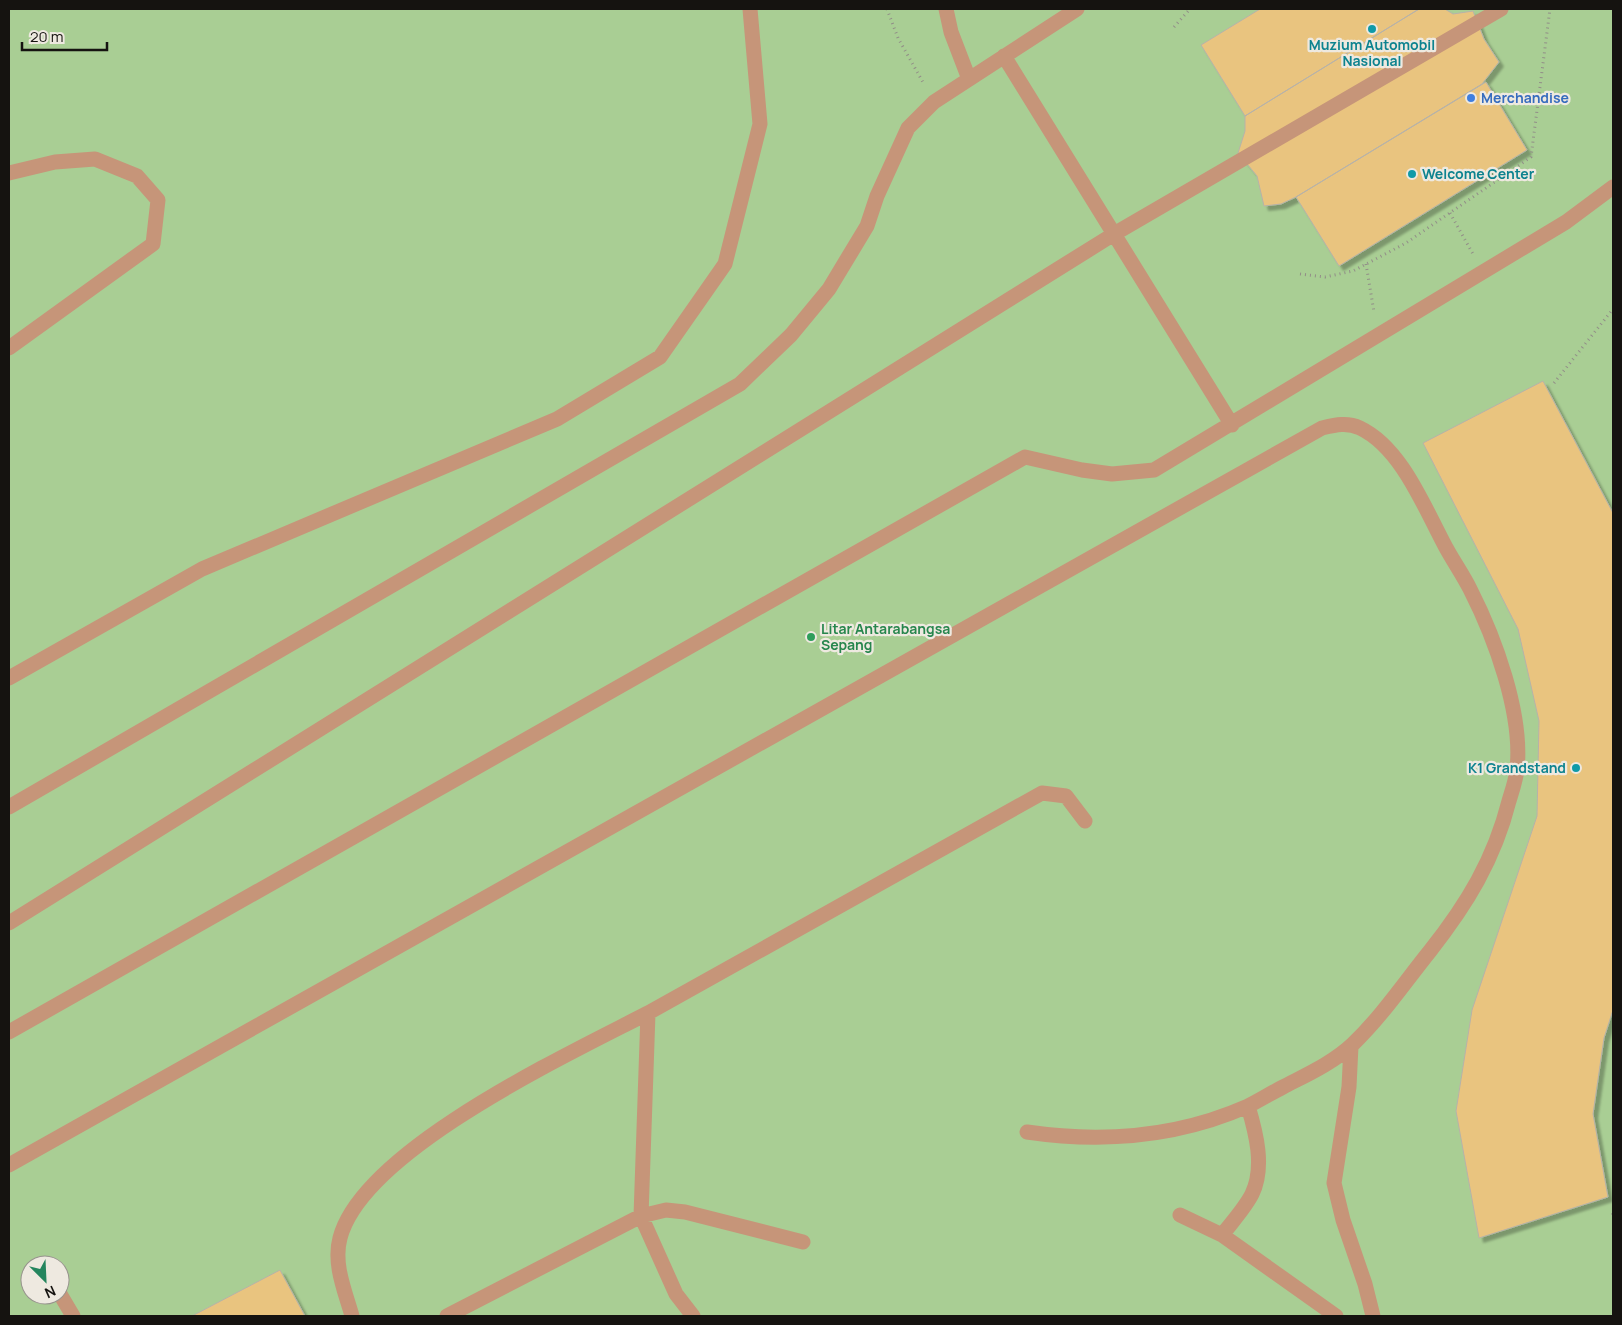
<svg xmlns="http://www.w3.org/2000/svg" width="1622" height="1325" font-family="Manrope,sans-serif">
  <style>
    .green { fill: #a9ce94; fill-rule: evenodd }
    .building { fill: #e9c47f; stroke: #b7b2a9; filter: url(#shadow) }
    .lines { fill: none; stroke-linecap: round; stroke-linejoin: round }
    .path { stroke: #928e88; stroke-width: 3; stroke-dasharray: 1 4; stroke-linecap: butt }
    .minor { stroke: #c69579; stroke-width: 15 }
    .culture-dot { fill: #0f9aa8; stroke: #eee9e0; stroke-width: 2 }
    .shop-dot { fill: #3f7fe0; stroke: #eee9e0; stroke-width: 2 }
    .leisure-dot { fill: #2e9e5b; stroke: #eee9e0; stroke-width: 2 }
    .labels { text-anchor: middle; stroke-width: 4.5; stroke-linejoin: round; paint-order: stroke }
    .culture-label { font-size: 14px; font-weight: bold; fill: #0d838f; stroke: #eee9e0 }
    .shop-label { font-size: 14px; font-weight: bold; fill: #366cbe; stroke: #eee9e0; text-anchor: start }
    .leisure-label { font-size: 14px; font-weight: bold; fill: #27864d; stroke: #eee9e0; text-anchor: start }
  </style>
  <defs>
    <filter id="shadow"><feDropShadow dx="4.5" dy="4.5" stdDeviation="1" flood-color="#0004"/></filter>
  </defs>
  <rect width="100%" height="100%" fill="#eee9e0"/>
  <!-- green -->
  <path class="green" d="M9 9H1613V1316H9ZM30 1265H60V1295H30Z"/>
  <!-- building -->
  <path class="building" d="M1260 9H1419L1245 116 1201 45Z
    M1419 9H1445L1453 14 1473 11 1484 39 1499 62 1482 84 1296 197 1281 204 1264 206 1257 176 1238 153 1245 131V116Z
    M1486 82 1527 150 1339 266 1296 197Z
    M1543 381 1613 513V1010L1604 1038 1593 1114 1608 1197 1479 1238 1456 1111 1472 1010 1537 816 1539 721 1518 629 1423 443Z
    M280 1270 305 1316H192Z"/>
  <g class="lines">
    <!-- path -->
    <path class="path" d="M887 9 898 38 924 84
      M1174 27 1190 9
      M1450 213 1473 254
      M1366 264 1374 312
      M1300 274 1325 277 1353 271 1406 243 1531 157 1550 9
      M1554 383 1613 309
      M1612 1213 1613 1214"/>
    <!-- minor -->
    <path class="minor" d="M946 9 951 32 969 79
      M1004 56 1232 425
      M9 173 55 162 95 159 137 176 158 200 153 244 9 348
      M9 678 202 569 557 419 660 357 725 264 760 124 750 9
      M9 807 740 384 791 335 829 289 867 226 877 196 908 128 934 102 1077 9
      M9 923 1114 234 1501 9
      M9 1032 1025 457 1082 470 1112 474 1154 470 1566 222 1613 187
      M1351 1046 1349 1087 1334 1183 1343 1220 1365 1284 1373 1316
      M9 1165 1322 428C1335 425 1347 422 1360 428 1400 447 1423 504 1443 542 1451 558 1462 573 1470 589 1495 638 1523 714 1517 769 1516 780 1512 791 1509 801 1494 860 1467 904 1430 951 1405 982 1382 1016 1353 1044 1333 1063 1306 1075 1283 1087 1271 1093 1260 1100 1248 1106 1178 1137 1102 1143 1027 1132
      M1180 1215 1222 1235 1336 1316
      M1222 1235C1232 1222 1245 1208 1252 1194 1265 1167 1256 1133 1248 1106
      M60 1294 73 1316
      M352 1316C345 1291 333 1264 340 1238 363 1150 569 1054 648 1013
      M447 1316 641 1216 666 1210 685 1212 803 1242
      M693 1316 676 1294 641 1216 648 1013 1042 793 1066 796 1085 821"/>
  </g>
  <!-- markers -->
  <g class="culture-dot">
    <circle cx="1372" cy="29" r="5"/>
    <circle cx="1412" cy="174" r="5"/>
    <circle cx="1576" cy="768" r="5"/>
  </g>
  <circle class="shop-dot" cx="1471" cy="98" r="5"/>
  <circle class="leisure-dot" cx="811" cy="637" r="5"/>
  <g class="labels">
    <!-- culture labels -->
    <g class="culture-label">
      <text x="1372" y="50">Muzium Automobil<tspan x="1372" dy="16">Nasional</tspan></text>
      <text x="1422" y="179" text-anchor="start">Welcome Center</text>
      <text x="1566" y="773" text-anchor="end">K1 Grandstand</text>
    </g>
    <!-- shop labels -->
    <g class="shop-label">
      <text x="1481" y="103">Merchandise</text>
    </g>
    <!-- leisure labels -->
    <g class="leisure-label">
      <text x="821" y="634">Litar Antarabangsa<tspan x="821" dy="16">Sepang</tspan></text>
    </g>
  </g>
  <!-- border -->
  <rect width="1622" height="1325" fill="none" stroke="#151310" stroke-width="20"/>
  <!-- north arrow -->
  <g transform="translate(45 1280) rotate(156)"><circle r="24" fill="#eee9e0" stroke="#97938d"/>
  <path d="M0-4L9 19L0 12L-9 19Z" fill="#24855e"/>
  <text y="-8" font-size="14" font-weight="bold" text-anchor="middle" fill="#151310">N</text>
  </g>
  <!-- scale -->
  <path d="M22 42v8h85v-8" fill="none" stroke="#151310" stroke-width="2.5"/>
  <text x="30" y="42" font-size="15" fill="#151310" stroke="#eee9e0" stroke-width="4" paint-order="stroke">20 m</text>
</svg>
